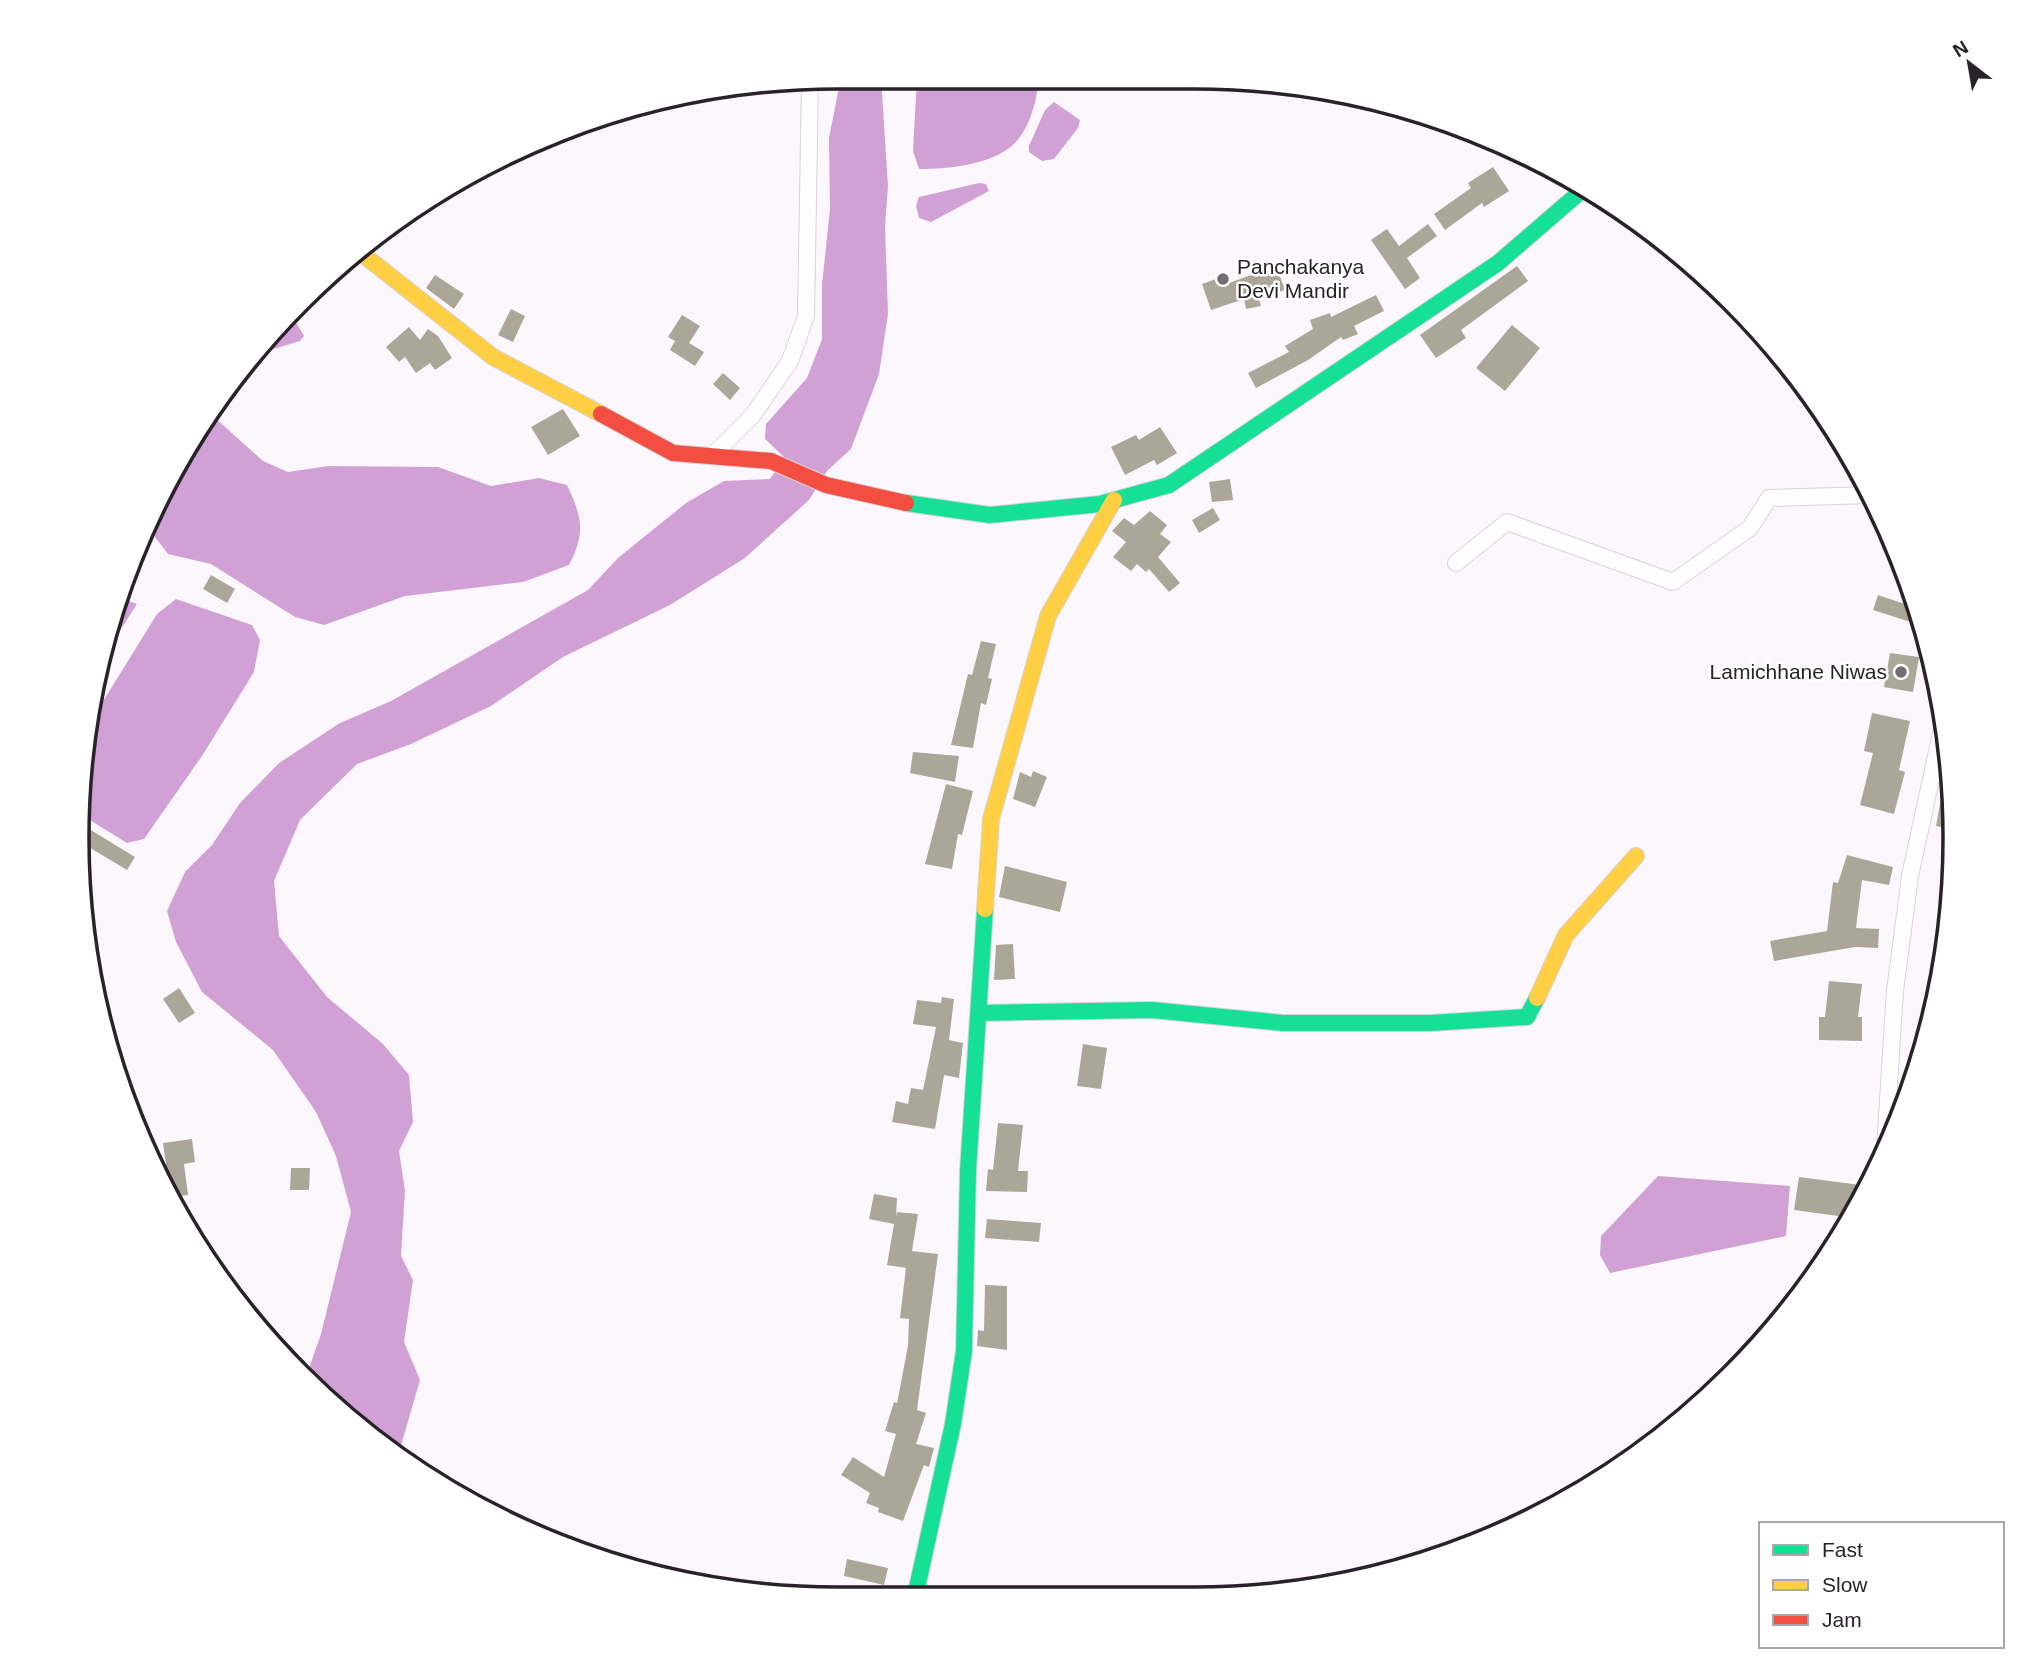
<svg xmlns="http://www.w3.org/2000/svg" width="2032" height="1676" font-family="Helvetica,sans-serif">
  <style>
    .water { fill: #d1a1d6 }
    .building { fill: #aca698 }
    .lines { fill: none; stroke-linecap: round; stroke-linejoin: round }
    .street-casing { stroke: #d8d3d8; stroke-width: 18 }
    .fast-casing { stroke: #d8d3d8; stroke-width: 18 }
    .slow-casing { stroke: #d8d3d8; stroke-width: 18 }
    .jam-casing { stroke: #d8d3d8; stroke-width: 18 }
    .street { stroke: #fffeff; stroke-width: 16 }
    .fast { stroke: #16e098; stroke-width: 16 }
    .slow { stroke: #ffcf43; stroke-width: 16 }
    .jam { stroke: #f24e42; stroke-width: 16 }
    .poi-dot { fill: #726d72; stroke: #fff; stroke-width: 2.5 }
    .labels { text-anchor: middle; stroke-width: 5; stroke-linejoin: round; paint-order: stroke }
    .poi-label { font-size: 21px; fill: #282328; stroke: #fff; text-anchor: start }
    .rim { fill: none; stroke: #282328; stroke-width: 3.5 }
  </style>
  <rect width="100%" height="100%" fill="#fcf7fc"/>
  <!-- water -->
  <path class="water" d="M841 77H881L888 186 885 226 888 314 879 374 851 449 827 471 809 500 745 558 670 605 563 657 491 706 411 744 357 764 300 820 274 881 279 936 327 997 383 1044 409 1075 413 1122 399 1151 405 1191 401 1256 413 1280 404 1342 420 1380 398 1456 374 1441 307 1374 321 1334 351 1212 336 1156 316 1112 273 1050 202 992 176 942 167 911 185 872 212 845 240 803 279 763 340 723 391 701 588 590 618 558 686 503 724 481 770 479 784 457 765 439 766 424 807 378 822 339V285L830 209 829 138Z
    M917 77 1039 78V80C1036 102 1030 129 1013 145 990 165 948 169 919 169L913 151Z
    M1054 102 1080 120 1078 128 1054 159 1042 161 1029 152V146L1045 110Z
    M979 183 986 184 989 191 931 222 919 218 916 206 919 197Z
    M290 312 304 336 300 341 254 355Z
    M206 414 214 417 263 461 288 472 328 466 438 467 491 486 539 478 567 485C582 517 586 532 569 565L523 582 405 596 324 625 295 617 211 564 168 554 149 529Z
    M117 597 137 604 105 654Z
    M176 599 252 625 260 640 254 672 202 756 144 839 127 843 80 814 79 788 92 719 157 614Z
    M1658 1176 1790 1186 1786 1236 1610 1273 1600 1255 1601 1236Z"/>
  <!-- building -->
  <path class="building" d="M1493 167 1509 191 1484 207 1482 203 1445 230 1434 214 1471 188 1468 183Z
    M1428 224 1437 236 1407 258 1420 278 1405 289 1371 240 1387 229 1399 246Z
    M1276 266 1285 290 1259 299 1261 306 1246 309 1244 299 1211 310 1202 284 1227 275 1229 283Z
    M1517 266 1528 281 1461 330 1466 338 1436 358 1420 335Z
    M435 275 464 294 454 309 426 288Z
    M1376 295 1384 311 1354 326 1358 334 1343 340 1341 337 1308 360 1256 388 1248 373 1289 352 1285 346 1313 329 1310 320 1330 313 1331 317Z
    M511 309 525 316 513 342 498 335Z
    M682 315 700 326 689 343 704 352 695 366 670 350 675 341 668 337Z
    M1512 325 1540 348 1505 391 1476 368Z
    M409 327 420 340 428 329 438 336 452 358 435 370 430 363 416 373 405 357 399 362 386 347Z
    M723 373 740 388 730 400 713 384Z
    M563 409 580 436 548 455 531 427Z
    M1160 427 1177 453 1157 465 1154 460 1125 475 1111 447 1136 435 1139 440Z
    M1230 479 1233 500 1212 502 1209 482Z
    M1213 508 1220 520 1199 533 1192 520Z
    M1150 511 1167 525 1160 534 1171 542 1158 557 1180 583 1169 592 1149 569 1146 572 1137 564 1131 571 1113 557 1126 542 1112 531 1124 518 1134 525Z
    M211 575 235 589 227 603 203 589Z
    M1878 595 1917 608 1923 626 1873 610Z
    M981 641 996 644 988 678 992 679 986 705 981 703 973 748 951 745 968 674 972 675Z
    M1890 653 1919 657 1913 692 1884 687Z
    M1872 713 1910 721 1899 770 1905 772 1894 814 1860 805 1873 753 1864 751Z
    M913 752 959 756 955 782 910 773Z
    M1033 771 1047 777 1035 807 1013 799 1020 772 1031 777Z
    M1945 776H1951L1953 789 1952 829 1936 826Z
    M946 784 973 791 962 835 958 834 952 869 925 864Z
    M81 824 135 857 127 870 82 843Z
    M1847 855 1893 867 1889 885 1862 880 1856 928 1879 929 1878 948 1855 947 1774 961 1770 941 1827 931 1833 882 1838 883Z
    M1005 866 1067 882 1060 912 999 897Z
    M1013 944 1015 979 994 980 996 945Z
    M1829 981 1862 984 1858 1017H1862V1041L1819 1040V1017H1825Z
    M179 988 195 1013 179 1023 163 999Z
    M942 997 954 999 949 1040 963 1043 959 1078 944 1075 935 1129 892 1122 896 1101 908 1104 911 1088 923 1090 936 1027 913 1024 917 1000 941 1003Z
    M1083 1044 1107 1048 1101 1089 1077 1086Z
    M998 1123 1023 1125 1018 1171H1028L1027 1192 986 1191 988 1169 993 1170Z
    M192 1139 195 1162 184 1164 188 1195 170 1197 155 1173 167 1171 163 1143Z
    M291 1168H310L309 1190H290Z
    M1799 1177 1868 1186 1853 1218 1794 1210Z
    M874 1194 897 1198 896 1217 897 1212 918 1214 912 1251 938 1254 917 1410 926 1413 916 1444 934 1448 929 1467 924 1465 903 1521 878 1512 879 1508 866 1503 870 1493 841 1475 853 1457 884 1477 896 1434 885 1431 894 1402 897 1403 908 1346 909 1319 900 1318 906 1268 887 1265 894 1224 869 1219Z
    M987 1219 1041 1223 1039 1242 985 1238Z
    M985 1285 1007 1286V1350L977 1346 978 1330 984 1331Z
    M847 1559 888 1568 884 1585 844 1576Z"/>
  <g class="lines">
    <!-- street casing -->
    <g class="street-casing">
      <path id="street" d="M713 455 753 415 790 361 806 316 810 81
        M1456 563 1507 522 1673 582 1750 528 1769 498 1872 495
        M1885 1148 1895 991 1910 876 1943 724"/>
    </g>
    <!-- fast casing -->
    <g class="fast-casing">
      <path id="fast" d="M906 503 990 515 1100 504 1169 485 1498 263 1586 187
        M980 1013 1152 1010 1283 1023H1430L1527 1017 1537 998
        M915 1597 953 1424 964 1351 968 1171 985 909"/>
    </g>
    <!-- slow casing -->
    <g class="slow-casing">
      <path id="slow" d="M361 253 493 357 601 414
        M985 909 991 819 1048 616 1114 500
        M1537 998 1566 935 1636 856"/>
    </g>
    <!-- jam casing -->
    <g class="jam-casing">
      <path id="jam" d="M601 414 673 453 771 461 826 485 906 503"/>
    </g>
    <!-- street -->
    <use href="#street" class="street"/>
    <!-- fast -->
    <use href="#fast" class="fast"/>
    <!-- slow -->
    <use href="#slow" class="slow"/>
    <!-- jam -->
    <use href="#jam" class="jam"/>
  </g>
  <!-- markers -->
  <g class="poi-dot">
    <circle cx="1223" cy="279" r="7"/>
    <circle cx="1901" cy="672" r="7"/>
  </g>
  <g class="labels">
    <!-- poi labels -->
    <g class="poi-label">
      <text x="1237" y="274">Panchakanya<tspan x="1237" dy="24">Devi Mandir</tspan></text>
      <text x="1887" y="679" text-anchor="end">Lamichhane Niwas</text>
    </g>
  </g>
  <!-- crop -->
  <path d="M0 0H2032V1676H0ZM838 89H1194A749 749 0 0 1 1943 838V838A749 749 0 0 1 1194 1587H838A749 749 0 0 1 89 838V838A749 749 0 0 1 838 89Z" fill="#fff" fill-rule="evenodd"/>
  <path class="rim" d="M838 89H1194A749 749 0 0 1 1943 838V838A749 749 0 0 1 1194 1587H838A749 749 0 0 1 89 838V838A749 749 0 0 1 838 89Z"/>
  <!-- legend -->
  <rect x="1759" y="1522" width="245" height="126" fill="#ffffff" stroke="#a9a7a9" stroke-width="2"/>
  <rect x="1773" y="1545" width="35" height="10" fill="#16e098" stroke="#a9a7a9" stroke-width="2"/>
  <text x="1822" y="1557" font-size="21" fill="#282328">Fast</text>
  <rect x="1773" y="1580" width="35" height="10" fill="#ffcf43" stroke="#a9a7a9" stroke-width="2"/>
  <text x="1822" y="1592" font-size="21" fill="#282328">Slow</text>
  <rect x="1773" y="1615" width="35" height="10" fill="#f24e42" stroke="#a9a7a9" stroke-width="2"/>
  <text x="1822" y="1627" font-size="21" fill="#282328">Jam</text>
  <!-- north arrow -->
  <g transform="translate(1969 63) rotate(329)" stroke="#ffffff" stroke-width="5" paint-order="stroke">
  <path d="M0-5L12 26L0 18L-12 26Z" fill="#282328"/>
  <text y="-10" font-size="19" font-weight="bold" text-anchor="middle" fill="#282328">N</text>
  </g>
</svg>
